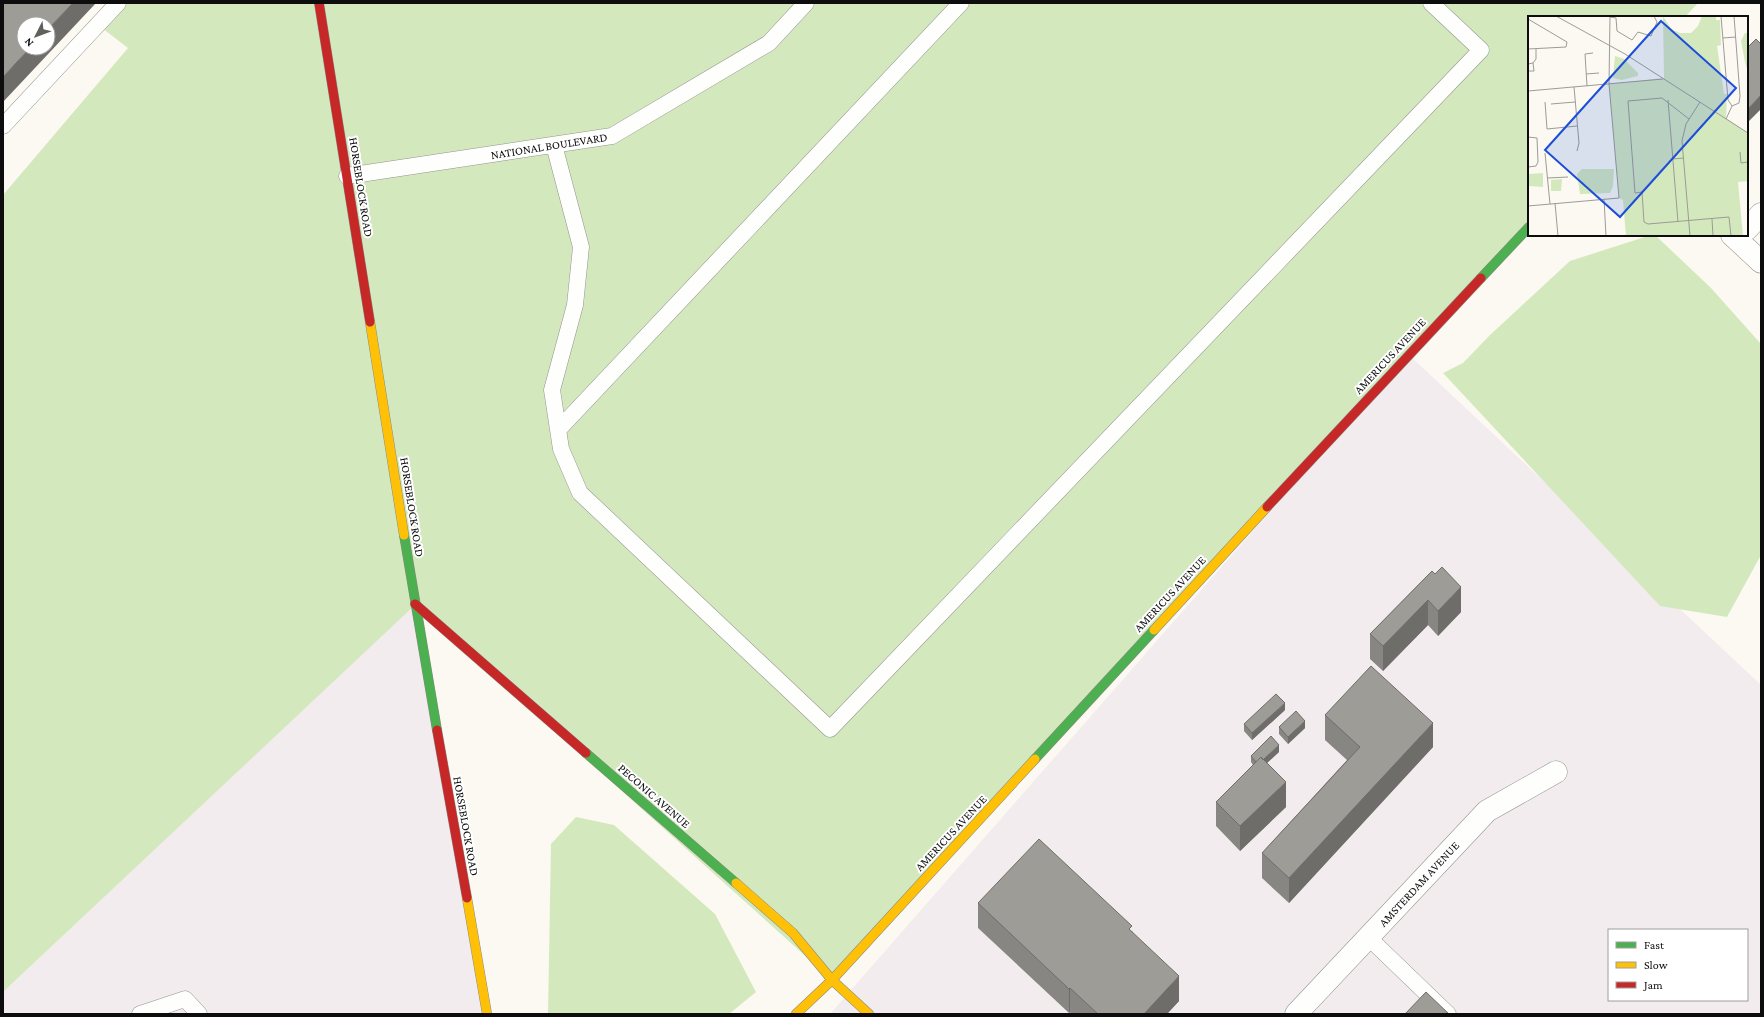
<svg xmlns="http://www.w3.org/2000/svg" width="1764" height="1017" font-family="'Crimson Pro',serif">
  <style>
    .industrial { fill: #f2ecee; fill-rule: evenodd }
    .forest { fill: #d4e8be }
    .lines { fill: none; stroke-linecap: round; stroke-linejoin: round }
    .lane-casing { stroke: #949390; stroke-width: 17 }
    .street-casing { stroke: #949390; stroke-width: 23 }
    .fast-casing { stroke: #8b8a86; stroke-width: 10 }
    .slow-casing { stroke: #8b8a86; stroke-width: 10 }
    .jam-casing { stroke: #8b8a86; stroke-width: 10 }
    .lane { stroke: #fefefd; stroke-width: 16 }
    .street { stroke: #fefefd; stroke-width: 22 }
    .fast { stroke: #4caf50; stroke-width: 9 }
    .slow { stroke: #ffc107; stroke-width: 9 }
    .jam { stroke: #c62828; stroke-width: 9 }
    .wall { fill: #888682 }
    .shaded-wall { fill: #6f6d6a }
    .building { fill: #9e9c97; stroke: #6f6d6a }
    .labels { text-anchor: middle; stroke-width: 4; stroke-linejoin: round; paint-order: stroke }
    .street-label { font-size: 12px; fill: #0d0d0d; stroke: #fff }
    .inset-road { fill: none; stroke: #9c9b96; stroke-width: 1 }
    .view { fill: #1d4ed8; fill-opacity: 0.15; stroke: #1d4ed8; stroke-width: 2 }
    .inset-edge { fill: none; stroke: #0d0d0d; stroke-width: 2 }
  </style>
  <rect width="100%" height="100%" fill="#fbf9f1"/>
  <!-- industrial -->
  <path class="industrial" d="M1408 354 1761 685V1014H830ZM1609 930H1747V1000H1609Z
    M415 604 487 1014H3V992Z"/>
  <!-- forest -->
  <path class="forest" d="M127 3H1698L1685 17H1529V227L832 980 415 605 3 992V195L128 48 102 28Z
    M1651 235H1655L1711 288 1761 344V555L1727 617 1660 606 1443 373 1463 363 1490 335 1570 261Z
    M576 817 614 825 715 914 756 992 729 1014H548L551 844Z"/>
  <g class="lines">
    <!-- lane casing -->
    <g class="lane-casing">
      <path id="lane" d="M3 126 118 3
        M554 145 581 247 575 305 552 390 561 449 580 493 830 729 1481 50 1431 3
        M347 176 612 136 769 43 806 3
        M558 430 961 3
        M1368 937 1448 1014
        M140 1014 185 999 199 1014"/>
    </g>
    <!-- street casing -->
    <g class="street-casing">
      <path id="street" d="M1747 229 1761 214
        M1732 235 1761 262
        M1296 1014 1487 811 1556 772"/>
    </g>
    <!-- fast casing -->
    <g class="fast-casing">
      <path id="fast" d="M1481 278 1529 227
        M404 535 437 730
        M586 753 736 883
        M1035 759 1154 630"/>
    </g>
    <!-- slow casing -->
    <g class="slow-casing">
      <path id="slow" d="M370 322 404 535
        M1154 630 1267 507
        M736 883 793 933 832 980 869 1014
        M467 898 487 1014
        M796 1014 832 980 1035 759"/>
    </g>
    <!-- jam casing -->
    <g class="jam-casing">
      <path id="jam" d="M319 3 370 322
        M1267 507 1481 278
        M415 604 586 753
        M437 730 467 898"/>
    </g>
    <!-- lane -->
    <use href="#lane" class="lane"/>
    <!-- street -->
    <use href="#street" class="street"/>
    <!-- fast -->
    <use href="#fast" class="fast"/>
    <!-- slow -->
    <use href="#slow" class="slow"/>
    <!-- jam -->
    <use href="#jam" class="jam"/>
  </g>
  <!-- wall -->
  <path class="wall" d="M1432 571 1461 612 1438 636 1428 625 1383 671 1370 659V634Z
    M1285 710 1252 740 1244 731V724Z
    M1325 715 1433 747 1289 903 1262 878V853L1347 760 1325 740Z
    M1279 727 1305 728 1288 744 1279 734Z
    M1279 752 1267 763 1286 807 1240 851 1216 826V802L1253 765 1251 762V756Z
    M978 903 1132 931 1179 1001 1167 1014H1071L1070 1012 1069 1013 978 928Z"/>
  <!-- shaded-wall -->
  <path class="shaded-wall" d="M73 3H96L3 102V77L30 48H48V29Z
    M1761 95V109L1747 123V110Z
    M1461 587V612L1438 636V611Z
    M1428 600V625L1383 671V646Z
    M1285 703V710L1252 740V733Z
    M1305 721V728L1288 744V737Z
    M1433 723V747L1289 903V878Z
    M1279 745V752L1258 771V764Z
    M1286 782V807L1240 851V826Z
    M1179 976V1001L1167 1014H1144Z
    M1070 988V1012L1069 1013V989Z"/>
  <!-- building -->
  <path class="building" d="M3 3H73L48 29V24H24V48H30L3 77Z
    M1756 39 1761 44V95L1747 110V48Z
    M1442 567 1461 587 1438 611 1428 600 1383 646 1370 634 1432 571 1435 574Z
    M1371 666 1433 723 1289 878 1262 853 1360 747 1325 715Z
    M1276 694 1285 703 1252 733 1244 724Z
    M1296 711 1305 721 1288 737 1279 727Z
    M1271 736 1279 745 1263 760 1261 757 1256 762 1251 756Z
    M1261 757 1286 782 1240 826 1216 802Z
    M1039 839 1132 926 1129 929 1179 976 1144 1014H1098L1070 988 1069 989 978 903Z
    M1426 992 1449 1014H1405Z"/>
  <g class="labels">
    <!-- street labels -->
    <g class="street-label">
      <text transform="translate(549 146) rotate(-9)" y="4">NATIONAL BOULEVARD</text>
      <text transform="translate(361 187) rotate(81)" y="4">HORSEBLOCK ROAD</text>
      <text transform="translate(1390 356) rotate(-47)" y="4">AMERICUS AVENUE</text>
      <text transform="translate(412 507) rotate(81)" y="4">HORSEBLOCK ROAD</text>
      <text transform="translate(1170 594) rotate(-47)" y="4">AMERICUS AVENUE</text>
      <text transform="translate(654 796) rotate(41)" y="4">PECONIC AVENUE</text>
      <text transform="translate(466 826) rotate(80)" y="4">HORSEBLOCK ROAD</text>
      <text transform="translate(951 833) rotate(-47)" y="4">AMERICUS AVENUE</text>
      <text transform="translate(1419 884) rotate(-47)" y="4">AMSTERDAM AVENUE</text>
    </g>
  </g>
  <!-- overview -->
  <g transform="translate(1528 16)">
    <rect width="220" height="220" fill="#fbf9f1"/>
    <path d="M135 0 143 13 152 17H163L170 10 174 0H188V4H192L193 29 189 30 196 78H199L198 102 220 117V165L210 166 215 220H98L95 184 91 182 81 68 136 62ZM217 17H220V52L218 51 213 25ZM87 40 96 43 110 57V60L94 64 85 62ZM54 153H86L85 170 82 177 52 178 49 158ZM15 157V171L0 170V158ZM34 163 33 175H23V164Z" fill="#d4e8be"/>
    <path class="inset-road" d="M28 0 97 38 220 117M193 0 200 84 204 90M82 1 88 2 89 15 104 24 110 16 123 20 129 6 126 0M0 3 39 26 38 31 0 33M195 22 208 21M0 48 5 47 8 43V33M0 55H6L5 47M58 58 71 57M59 70 57 38 65 37M46 71 51 127 49 135M0 75 135 63M140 84 150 206M17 86 19 113 49 110M23 88 47 86M204 90 211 87 212 80 206 0M161 103 134 82 100 85 107 177 114 176 116 206 120 208 201 201 203 220M198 103 204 90M0 121 9 122 10 146 8 150 0 151M212 136 213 147 220 146M17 137 22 188M144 143 156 142M20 162 40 161M76 183 78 220M27 187 30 220M0 190 91 182 81 68 82 0M184 203 185 220M162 220 154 125 158 108 172 86"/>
    <path class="view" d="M133 5 208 72 92 201 17 134Z"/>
    <rect width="220" height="220" class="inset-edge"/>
  </g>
  <!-- border -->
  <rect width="1764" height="1017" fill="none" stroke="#0d0d0d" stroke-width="8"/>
  <!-- legend -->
  <rect x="1608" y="929" width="140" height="72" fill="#ffffff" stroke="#9e9e9e"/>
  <rect x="1616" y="942" width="20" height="6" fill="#4caf50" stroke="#9e9e9e"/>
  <text x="1644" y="949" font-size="12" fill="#0d0d0d">Fast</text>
  <rect x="1616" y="962" width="20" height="6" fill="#ffc107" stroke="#9e9e9e"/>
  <text x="1644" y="969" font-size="12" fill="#0d0d0d">Slow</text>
  <rect x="1616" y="982" width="20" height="6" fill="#c62828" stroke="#9e9e9e"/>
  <text x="1644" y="989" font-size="12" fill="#0d0d0d">Jam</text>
  <!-- north arrow -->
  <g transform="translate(36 36) rotate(228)"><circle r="19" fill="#ffffff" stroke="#9e9e9e"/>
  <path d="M0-3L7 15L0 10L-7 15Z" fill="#60605d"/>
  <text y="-6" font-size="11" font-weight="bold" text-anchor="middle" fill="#0d0d0d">N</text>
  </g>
</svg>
